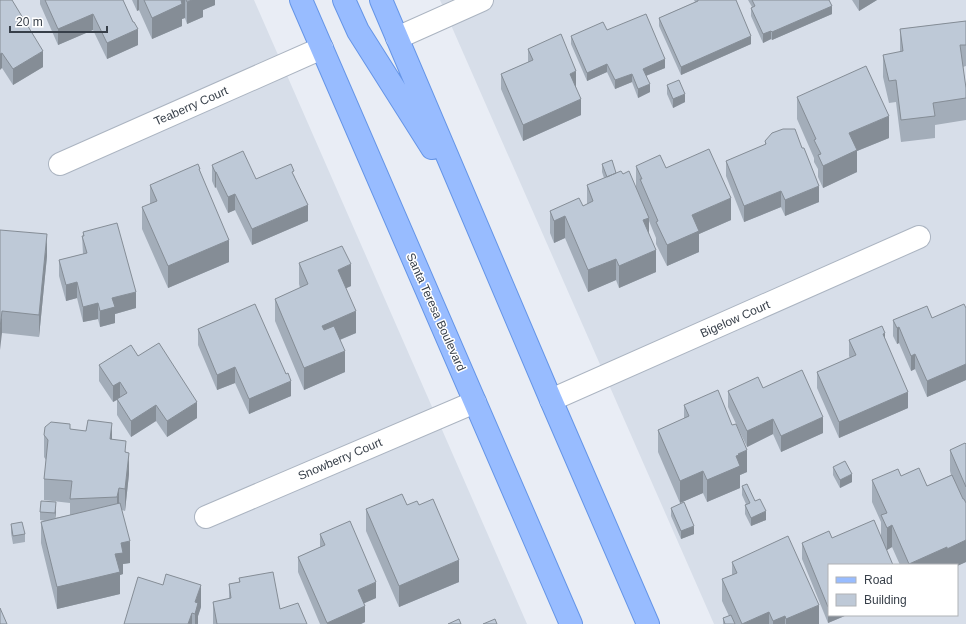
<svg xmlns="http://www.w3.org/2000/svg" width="966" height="624" font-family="Helvetica,sans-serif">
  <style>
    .residential { fill: #d7dee9; fill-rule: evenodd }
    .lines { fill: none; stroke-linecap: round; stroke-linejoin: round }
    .minor-casing { stroke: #abb4c1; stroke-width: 24 }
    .major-casing { stroke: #6595e7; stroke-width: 24 }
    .minor { stroke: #fff; stroke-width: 22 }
    .major { stroke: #98bcff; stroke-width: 22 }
    .wall { fill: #a3adb9 }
    .shaded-wall { fill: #858d96 }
    .building { fill: #bec9d7; stroke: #858d96 }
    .labels { text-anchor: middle; stroke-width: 3; stroke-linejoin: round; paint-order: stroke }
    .street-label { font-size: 12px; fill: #373f49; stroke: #fff }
  </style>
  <rect width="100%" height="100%" fill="#e9edf5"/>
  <!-- residential -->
  <path class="residential" d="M0 0H254L527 624H0Z
    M440 0H966V624H714ZM829 565H957V615H829Z"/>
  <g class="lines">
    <!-- minor casing -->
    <g class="minor-casing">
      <path id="minor" d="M397 38 482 0
        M60 164 322 48
        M551 400 919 237
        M206 517 475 402"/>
    </g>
    <!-- major casing -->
    <g class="major-casing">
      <path id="major" d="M301 0 571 624
        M344 0 358 31 432 148
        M381 0 551 400 648 624"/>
    </g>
    <!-- minor -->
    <use href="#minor" class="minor"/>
    <!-- major -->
    <use href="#major" class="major"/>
  </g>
  <!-- wall -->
  <path class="wall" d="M0 0 43 67 13 85 2 68Z
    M40 0H123L133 22 138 45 107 59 93 30 58 45 40 4Z
    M132 0H215V5L203 10V17L187 24 185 18 182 19V26L152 39 139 10 137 11Z
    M694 0H736L751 44 681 75 659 26V18L695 2Z
    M748 0H829L832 14 772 40 771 39 763 43 751 16V8L752 7Z
    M852 0H877L859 11Z
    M966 21V66L963 67 966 88V120L935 125V138L901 142 896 102 889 103 883 77V55L900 52V29Z
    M607 30 665 68 646 76 650 92 638 98 632 82 615 89 607 72 587 81 571 44V36Z
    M528 49 576 87 581 115 523 141 501 89V74L528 62Z
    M667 85 685 102 673 108 667 94Z
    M797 97 889 138 857 151V172L823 188 818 177V169L814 162V158L797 119Z
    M765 141 819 202 785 216 781 207 744 222 726 176V161L765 145Z
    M602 164 616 173 623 174 636 187V166L666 168 731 220 699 234V252L667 266 656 244V238L649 221V233L656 272 619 288 616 280 588 292 565 238 554 243 550 233V211L583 206 587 204V185L604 178 602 172Z
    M212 165 256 179 294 175 308 221 252 245 235 210 228 213 216 187 215 188 212 181Z
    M200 172 229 262 168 288 142 229V207L150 204V185Z
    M0 230 47 256 39 337 2 333Z
    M83 232 136 308 115 314V323L100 327 98 319 83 322 77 298 66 301 59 276V260L83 254 82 236H83Z
    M299 263 351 286 346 288 356 333 340 340 345 372 304 390 275 321V299L300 288 299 284Z
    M966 308V380L927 397 915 369 911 371 899 343 897 344 893 336V320L932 318Z
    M198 329 286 374 291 396 249 414 235 383 217 390 198 345Z
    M885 339 908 408 839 438 817 388V372L850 358 849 356V340Z
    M138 356 197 418 167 437 156 421 131 437 117 415V400L113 402 99 381V365Z
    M763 388 823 433 781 452 773 434 747 447 728 407V391Z
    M684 405 747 472 740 475V488L707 502 703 493 680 503 658 452V430L684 419Z
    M70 429 112 439 126 452 129 474 125 511 122 510 130 563 123 564V574L120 575V594L57 609 41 543V522L45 521 40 520V512L56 511 55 518 70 515V503L44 500V479L46 460 44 457V435Z
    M966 444V562L957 566V565H900L892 547 887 550 829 615H847L828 623 802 559V543L832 538 881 537V522L872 502V480L901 476 927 486 951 475 950 471V450Z
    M833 467 852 482 840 488 833 475Z
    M742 486 755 501 766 520 751 526 745 514V505L746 504 742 495Z
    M407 505 459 582 399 607 366 531V509Z
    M671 508 694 534 681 539 671 516Z
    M11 524 25 534V542L13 544 11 533Z
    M320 534 376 598 364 603 365 622 361 624H320L298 572V557L320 547Z
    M732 562 819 624H723V618L729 616 722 601V579L732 575Z
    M239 578 280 609 307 624H213V602L229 599V584L239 582Z
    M201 607 198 616V624H124Z"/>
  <!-- shaded-wall -->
  <path class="shaded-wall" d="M137 0H139V10L137 11Z
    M180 0H185V18L182 19V26L152 39V18Z
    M192 0H215V5L203 10V17L187 24V2Z
    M859 0H877L859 11Z
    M832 6V14L772 40V32Z
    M93 14V30L58 45V29Z
    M138 29V45L107 59V43Z
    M771 31V39L763 43V34Z
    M751 36V44L681 75V67Z
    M43 51V67L13 85V69Z
    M2 53V68L0 70V54Z
    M665 59V68L643 77V69Z
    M607 64V72L587 81V73Z
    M576 71V87L570 90V74Z
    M632 74V82L615 89V80Z
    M650 84V92L638 98V89Z
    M685 94V102L673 108V99Z
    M581 99V115L523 141V125Z
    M889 116V138L857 151V172L823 188V166L849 133Z
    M215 172H216V187L215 188Z
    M819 186V202L785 216V200Z
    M781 191V207L744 222V206Z
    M235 194V210L228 213V197Z
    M731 198V220L699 234V252L667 266V245L692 215Z
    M308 205V221L252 245V229Z
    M565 216V238L554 243V221Z
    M649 218V240L643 220Z
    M47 234V256L39 337V315Z
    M229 240V262L168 288V266Z
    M656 250V272L619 288V266Z
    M616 259V280L588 292V270Z
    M351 264V286L338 292V270Z
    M77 282V298L66 301V285Z
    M136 292V308L115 314V323L100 327V311L112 298Z
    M98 303V319L83 322V307Z
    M2 311V333L0 350V328Z
    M356 311V333L322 347V326Z
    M899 327V343L897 344V328Z
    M885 333V349L883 334Z
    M345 351V372L304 390V368Z
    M915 354V369L911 371V356Z
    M966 364V380L927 397V381Z
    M235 367V383L217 390V375Z
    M291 381V396L249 414V399Z
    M120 382V398L113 402V386Z
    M908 392V408L839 438V422Z
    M197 402V418L167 437V421Z
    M156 405V421L131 437V421Z
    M823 417V433L781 452V436Z
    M773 419V434L747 447V431Z
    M112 423V444L110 439Z
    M747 450V472L740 475V488L707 502V480L736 456 738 454Z
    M129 453V474L125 511V489Z
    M703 471V493L680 503V481Z
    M852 474V482L840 488V480Z
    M119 488V510L117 519V497Z
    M56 502V511L55 522V513Z
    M766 511V520L751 526V518Z
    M892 525V547L887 550V528Z
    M694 526V534L681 539V531Z
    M966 540V562L957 566V565H947V549Z
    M130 541V563L123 564V574L120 575V594L57 609V587L115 554 121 543Z
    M947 547V565H909V564Z
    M459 560V582L399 607V586Z
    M376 582V598L358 606V590Z
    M201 585V607L198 616V624H195V602Z
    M819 605V624H786V619Z
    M365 606V622L361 624H327V623Z
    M828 607H829V615H847L828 623Z
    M769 612V624H742Z
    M192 613V624H188Z
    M785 616V624H773V621Z"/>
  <!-- building -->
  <path class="building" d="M0 0H12L43 51 13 69 2 53 0 54Z
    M45 0H123L133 22H134L138 29 107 43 93 14 58 29Z
    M144 0H181L182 4 152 18Z
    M186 0H192L187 2Z
    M698 0H736L751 36 681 67 659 18 698 1Z
    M752 0H829L832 6 772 32 771 31 763 34 751 8 755 6Z
    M646 14 665 59 643 69 650 84 638 89 632 74 615 80 607 64 587 73 571 36 603 22 607 30Z
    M966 21V45H960L966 88V98L933 103 935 116 901 120 896 80 889 81 883 55 903 51 900 29Z
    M561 34 576 71 570 74 581 99 523 125 501 74 533 60 528 49Z
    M866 66 889 116 849 133 857 150 823 166 818 155 821 154 814 140 816 139 797 97Z
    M679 80 685 94 673 99 667 85Z
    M783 129H795L802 148H804L819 186 785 200 781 191 744 206 726 161 766 144 765 141 772 133Z
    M709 149 731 198 692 215 699 231 667 245 656 222 658 221 640 179H642L636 166 660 155 666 168Z
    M243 151 256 179 291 164 294 171 292 172 308 205 252 229 235 194 228 197 216 172H215L212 165Z
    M612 160 616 173 607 177 602 164Z
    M198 164 200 169H199L229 240 168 266 142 207 157 201 150 185Z
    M621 171 623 174 629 171 649 218 643 220 656 250 619 266 616 259 588 270 565 216 554 221 550 211 579 198 583 206 593 201 587 185Z
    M117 223 136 292 112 298 115 307 100 311 98 303 83 307 77 282 66 285 59 260 87 253 82 236H84L83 232Z
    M0 230 47 234 39 315 2 311 0 328Z
    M342 246 351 264 338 270 356 311 322 326 324 330 334 326 345 351 304 368 275 299 308 284 299 263Z
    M255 304 286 374 288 373 291 381 249 399 235 367 217 375 198 329Z
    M964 304 966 308V364L927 381 915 354 911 356 899 327 897 328 893 320 927 306 932 318Z
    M882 326 885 333 883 334 908 392 839 422 817 372 856 355 849 340Z
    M159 343 197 402 167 421 156 405 131 421 117 399 127 393 120 382 113 386 99 365 131 345 138 356Z
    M802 370 823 417 781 436 773 419 747 431 728 391 758 377 763 388Z
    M718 390 732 425 736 424 747 450 738 454 739 455 736 456 740 466 707 480 703 471 680 481 658 430 689 416 684 405Z
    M88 420 112 423 110 439 126 441 125 452 129 453 125 489 119 488 117 497 70 499 72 481 44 479 48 440 44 435 45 427 51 422 70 424V429L86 431Z
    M965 443 966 444V487L950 450Z
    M845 461 852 474 840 480 833 467Z
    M919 468 927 486 952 475 963 499H964L966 503V540L947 549V547L909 564 892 525 887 528 881 515 887 513 872 480 898 469 901 476Z
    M747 484 755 501 760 499 766 511 751 518 745 505 750 503 742 486Z
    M402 494 407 505 417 501 419 505 433 499 459 560 399 586 366 509Z
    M41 501 56 502 55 513 40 512Z
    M684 502 694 526 681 531 671 508Z
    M120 503 130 541 121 543 123 553 115 554 120 572 57 587 41 522Z
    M874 520 893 565H829V607H828L802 543 829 531 832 538Z
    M350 521 376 582 358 590 365 606 327 623 298 557 325 545 320 534Z
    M22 522 25 534 13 536 11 524Z
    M788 536 819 605 786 619 785 616 773 621 769 612 742 624 722 579 737 573 732 562Z
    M273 572 280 609 298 603 307 624H217L213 602 231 598 229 584 240 582 239 578Z
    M166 574 201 585 195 602 198 603 195 614 192 613 188 624H124L138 577 163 585Z
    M0 608 7 624H0Z
    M731 615 735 624H725L723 618Z
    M459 619 461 624H448Z
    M495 619 497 624H483Z"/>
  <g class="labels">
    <!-- street labels -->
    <g class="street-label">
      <text transform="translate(191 106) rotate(-24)" y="4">Teaberry Court</text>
      <text transform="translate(436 312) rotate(66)" y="4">Santa Teresa Boulevard</text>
      <text transform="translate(735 319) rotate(-24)" y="4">Bigelow Court</text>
      <text transform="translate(340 459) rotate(-23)" y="4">Snowberry Court</text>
    </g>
  </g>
  <!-- legend -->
  <rect x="828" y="564" width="130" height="52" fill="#ffffff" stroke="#afb2b6"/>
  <rect x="836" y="577" width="20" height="6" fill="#98bcff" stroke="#afb2b6"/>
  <text x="864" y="584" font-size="12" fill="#373f49">Road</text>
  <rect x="836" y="594" width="20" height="12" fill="#bec9d7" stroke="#afb2b6"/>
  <text x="864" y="604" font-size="12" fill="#373f49">Building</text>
  <!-- scale -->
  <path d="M10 26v6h97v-6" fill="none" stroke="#373f49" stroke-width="2"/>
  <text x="16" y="26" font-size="12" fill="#373f49" stroke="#ffffff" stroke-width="3" paint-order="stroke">20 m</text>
</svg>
